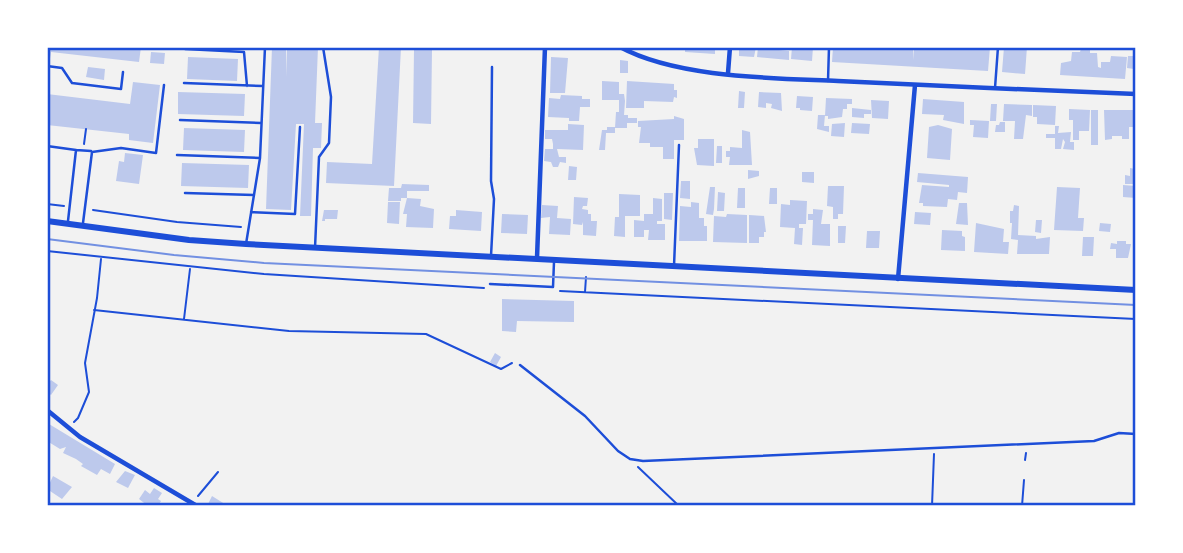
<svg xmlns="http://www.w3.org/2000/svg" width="1183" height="553" font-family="'Exo 2',sans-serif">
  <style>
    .building { fill: #bdc9ec }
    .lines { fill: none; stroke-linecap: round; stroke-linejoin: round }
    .path { stroke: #1d4ed8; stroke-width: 2 }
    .service { stroke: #1d4ed8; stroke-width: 2.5 }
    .minor { stroke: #1d4ed8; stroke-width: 4.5 }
    .secondary { stroke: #1d4ed8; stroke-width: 6 }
    .tram { stroke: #7290e2; stroke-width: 2 }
    .neatline { fill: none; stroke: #1d4ed8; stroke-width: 2.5 }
  </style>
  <rect width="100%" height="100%" fill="#f2f2f2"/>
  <!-- building -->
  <path class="building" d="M47 47H141L139 62 51 52 49 65H47Z
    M272 47H286V77L287 47H318L315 123H322L321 148H313L311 216H300L304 124H296L291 210 266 209Z
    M379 47H401L394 186 326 183 327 162 372 164Z
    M420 47 432 50 431 124 413 123 414 50H420Z
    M685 47H715V54L685 52Z
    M739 47H756L754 57 739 56Z
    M758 47H779V50L789 51V60L757 57Z
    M792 47H813L812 61 791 59Z
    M833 47H913L914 60V47H990L988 71 832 62Z
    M1004 47H1027L1025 74 1002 72Z
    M1081 49H1090V53H1097L1098 67 1101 68V62H1110L1111 56 1127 57 1125 79 1060 75 1061 63 1071 61 1072 52H1080Z
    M151 52 165 53 164 64 150 63Z
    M1128 56H1134V69L1127 68Z
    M188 57 238 59 237 81 187 79Z
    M551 57 568 58 565 93H550Z
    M620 60 628 61V73H620Z
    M88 67 105 69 104 80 86 77Z
    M602 81 619 82V94H624L625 101 624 115H628V118H637V123H627V128H615L616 112H619V100H602Z
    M627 81 674 84V90H677V98L674 97 673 102 644 101V108H626Z
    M133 82 160 85 153 143 129 140V134L47 125V94L130 104Z
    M739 91 745 92 744 108H738Z
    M178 92 245 94 244 116 178 114Z
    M759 92 781 93 782 111 771 108 772 104 766 103V108L758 107Z
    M561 95 582 96V99H590V107H580L579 121H569V118L548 117 549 98 560 99Z
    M797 96 813 97 812 111 800 110V108H796Z
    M826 98 852 99V104H847V109H843L842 117 828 119V116H825Z
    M923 99 964 102V124L943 120 944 115 922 114Z
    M871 100 889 101 888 119 872 118Z
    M991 104H997L996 121H990Z
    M1004 104 1032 105V116L1026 115 1023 139H1014L1015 121H1003Z
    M1033 105 1056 106 1055 125 1037 124V117H1033Z
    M852 108 871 110V114H864V118L852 117Z
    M1069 109 1090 110 1089 131H1079V140H1073V120H1069Z
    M1091 110H1098V145H1091Z
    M1104 110H1136V127H1129V139H1122V136H1112V139L1105 140Z
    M818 115H825L824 126H829V132L817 129Z
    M674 116 684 119V140H674V159H663V147H650V143H639L641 127H638V121L674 119Z
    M970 120 989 121 988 138 973 137 974 125H970Z
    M1000 122H1005V132H995L996 125H999Z
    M845 123 844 137 831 136 832 124Z
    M852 123 870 124 869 134 851 133Z
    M568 124 584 125 583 150 557 149 559 157H566V163L560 162 558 167H553L551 162 544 161 545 149H553V144L552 139H545V130H568Z
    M938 125 952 129 950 160 927 158 929 127Z
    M1055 126H1059L1058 133 1071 132 1070 142H1074V150L1063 149 1065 142 1063 139 1061 149H1055V138H1046V134H1055Z
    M607 127H615V133H606L605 150H599L602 130H607Z
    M184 128 245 130 244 152 183 150Z
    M742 130 750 132 752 165H729L730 157H726V151H730V147L742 148Z
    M698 139H714V166L697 165 694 148H698Z
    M717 146H722V163H716Z
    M125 153 143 155 139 184 116 181 119 161 124 162Z
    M182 163 249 165 248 188 181 186Z
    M569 166 577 167 576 180H568Z
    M1130 168 1135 169V184H1125V175L1130 176Z
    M748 170 759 171V176L748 179Z
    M802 172H814V183L802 182Z
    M918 173 968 177 967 193 958 192 957 200 948 199 947 207 923 206V203H919L922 185 949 187V185L917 182Z
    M681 181H690V199L680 198Z
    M402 184 429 185V191H407V198H401V201H388L389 188H401Z
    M1123 185 1136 186V198L1123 197Z
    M828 186H844L843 214H838V219H833V207L827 206Z
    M710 187H715L714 209 713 215 706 214Z
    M1057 187 1080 188 1078 218H1084L1083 231 1054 230Z
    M738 188H745V208H737Z
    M770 188H777V204H769Z
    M718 192 725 193 724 211H717Z
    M664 193H673L672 220 664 219Z
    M619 194 640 195V216H625V237L614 236 615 217H619Z
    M574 197 588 198 587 206H583L582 209 588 210V214H591V221H597L596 236 583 235V222L582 225 573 224Z
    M407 198 421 199 420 206 434 209 433 228 406 227 407 214H403Z
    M653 198 662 199V221H657V224H665V240H648L649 230H644V237H634V220L644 221V214H653Z
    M790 200 807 201 806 224H799V228H803L802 245 794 244 795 228 780 227 781 204 790 205Z
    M388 202H400L399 224 387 223Z
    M691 202 699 203V218H704V226H707V241H679L680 206 691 207Z
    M959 203H967L968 225 956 224Z
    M542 205 558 206 557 218 571 219 570 235 549 234 550 217 541 218Z
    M1014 205 1019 206 1018 235 1036 236V239L1050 237 1049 254H1017L1018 240 1011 239 1012 223H1010V211H1013Z
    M813 209 823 210 821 224H830V246L812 245 813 220H808V214H813Z
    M324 210H338L337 219H325V221H322Z
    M456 210 482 212 481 231 449 229 450 216H456Z
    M915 212 931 213 930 225 914 224Z
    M502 214 528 215 527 234 501 233Z
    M727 214 747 215V243L713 242 714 216 726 217Z
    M749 215 764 216 766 232H764V237H759V243H749Z
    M1036 220H1042L1041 233 1035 232Z
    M976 223 1004 229 1003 242H1009L1008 254 974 252Z
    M1100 223 1111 224 1110 232 1099 231Z
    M838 226H846L845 243H838Z
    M942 230 962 231V236L965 237V251L941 250Z
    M867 231H880L879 248H866Z
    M1083 237H1094L1093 256H1082Z
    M1117 241H1126V244H1131L1128 258H1116V249H1110L1111 243 1117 244Z
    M502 299 574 301V322L517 321 516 332 502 331Z
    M495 353 501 357 496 366 490 362Z
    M51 380 58 385 51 395 47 392V385Z
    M49 424 115 464 110 474 101 469 97 475 81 466 83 464 76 459 63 453 66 447 60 449 47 441Z
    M125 471 135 475 128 488 116 482Z
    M53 476 72 487 62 499 47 489Z
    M154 488 162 493 158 499 161 501 158 506H148L139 499 145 490 150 494Z
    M212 496 228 506H207Z"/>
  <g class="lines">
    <!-- path -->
    <path class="path" d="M84 144 86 129
      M47 204 64 206
      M93 210 177 222 241 227
      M47 251 264 274 484 288
      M560 291 1136 319
      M585 292 586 277
      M94 310 289 331 426 334 501 369 512 363
      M184 319 190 269
      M74 422 78 418 89 392 85 363 97 298 101 259
      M1025 460 1026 453
      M638 467 679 506
      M198 496 218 472
      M932 506 934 454
      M1022 506 1024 480"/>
    <!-- service -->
    <path class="service" d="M185 49 244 52 247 86
      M47 66 62 68 72 83 121 89 123 72
      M828 81 829 47
      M184 83 263 86
      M995 88 998 47
      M180 120 261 123
      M47 146 76 150 68 221
      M76 150 91 151
      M177 155 260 158
      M185 193 254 195
      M251 212 295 214 300 127
      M83 223 92 152 121 148 156 153 164 85
      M246 244 260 158 265 47
      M315 248 319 157 329 143 331 97 323 47
      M491 256 494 199 491 181 492 67
      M674 266 679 145
      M490 284 553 287 554 262
      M520 365 585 416 618 451 630 459 643 461 1094 441 1119 433 1136 434"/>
    <!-- minor -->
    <path class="minor" d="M620 47C677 78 773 78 838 81 937 86 1037 90 1136 94
      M728 73 730 47
      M537 258 545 47
      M898 279 915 85
      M47 410 80 437 197 506"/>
    <!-- secondary -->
    <path class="secondary" d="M47 221 189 240 246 244 1136 290"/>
    <!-- tram -->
    <path class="tram" d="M47 239 174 255 264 263 1136 305"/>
  </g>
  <!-- border -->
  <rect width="1183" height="553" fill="none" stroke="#ffffff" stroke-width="98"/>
  <rect x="49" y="49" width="1085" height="455" class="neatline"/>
</svg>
